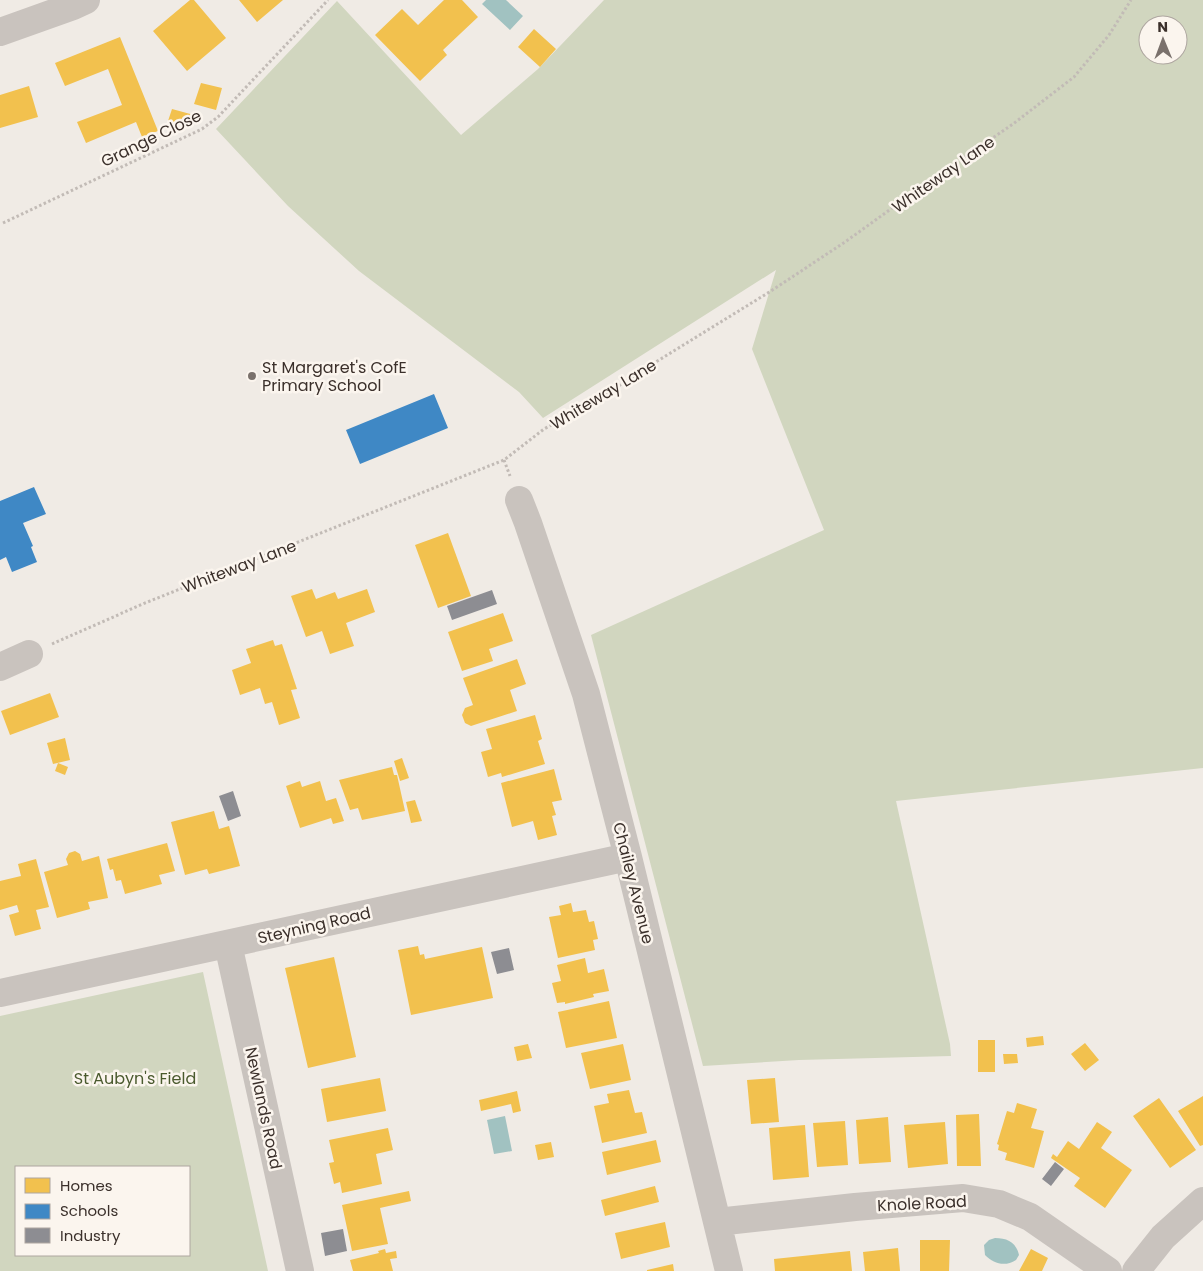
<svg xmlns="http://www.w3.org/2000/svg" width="1203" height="1271" font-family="Poppins,sans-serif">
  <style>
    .green { fill: #d1d6bf; fill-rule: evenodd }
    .water { fill: #a1c2c1 }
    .homes { fill: #f2c14e }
    .schools { fill: #3f88c5 }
    .industry { fill: #8d8d92 }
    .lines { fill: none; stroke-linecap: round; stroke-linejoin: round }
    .path { stroke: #c2bbb6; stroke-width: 3; stroke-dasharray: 2.5 2.5; stroke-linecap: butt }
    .minor { stroke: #c9c3be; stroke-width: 28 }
    .poi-dot { fill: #7a716c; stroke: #fbf5ee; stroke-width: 2 }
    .labels { text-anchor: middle; stroke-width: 5; stroke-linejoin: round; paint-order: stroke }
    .street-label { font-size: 16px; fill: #3b302b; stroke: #fbf5ee }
    .poi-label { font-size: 16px; fill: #3b302b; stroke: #fbf5ee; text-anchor: start }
    .park-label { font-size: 16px; fill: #4a5a2e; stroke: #fbf5ee }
  </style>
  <rect width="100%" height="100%" fill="#f0ebe5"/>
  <!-- green -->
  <path class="green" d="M604 0H1203V768L896 801 950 1044 951 1056 799 1060 703 1066 591 635 824 530 752 349 776 270 543 418 519 392 359 271 288 206 216 129 337 1 461 135 538 69ZM1148 25H1178V55H1148Z
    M203 972 268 1271H0V1016ZM16 1167H189V1255H16Z"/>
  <!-- water -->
  <path class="water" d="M486 0H506L523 16 510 30 482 4Z
    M505 1116 512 1151 494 1154 487 1120Z
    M995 1238C1007 1238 1016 1242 1019 1255L1016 1260C1005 1267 994 1264 985 1255L984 1245 989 1240Z"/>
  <!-- homes -->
  <path class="homes" d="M190 0H194L226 38 187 71 153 31Z
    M239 0H283L257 22Z
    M444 0H462L478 17 443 50 447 55 420 81 375 35 402 9 418 25Z
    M534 29 556 49 540 67 518 47Z
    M120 37 158 131 142 137 136 122 86 143 77 122 122 105 108 69 65 86 55 63Z
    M201 83 222 88 216 110 194 104Z
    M29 86 38 117 0 128V95Z
    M172 109 194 115 191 127 168 121Z
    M448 533 471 596 438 608 415 545Z
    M312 589 316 599 335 592 338 599 367 589 375 612 346 623 354 646 330 654 322 631 306 637 291 596Z
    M503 613 513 641 489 649 493 661 462 671 448 632Z
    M273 640 275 646 282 644 297 689 291 690 300 718 279 725 272 702 265 704 260 688 240 695 232 670 251 663 246 649Z
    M517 659 526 684 510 690 517 711 471 726 465 723 462 715 465 708 473 705 463 678Z
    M50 693 59 717 10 735 1 711Z
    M535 715 542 739 538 741 545 764 502 777 501 773 488 777 481 752 492 749 486 729Z
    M65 738 70 760 53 764 47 743Z
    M402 758 409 778 400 781 394 761Z
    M58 763 68 767 65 775 55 771Z
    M392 767 394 775H397L405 811 362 820 358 808 350 810 339 780Z
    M554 769 562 800 552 802 556 815 552 816 557 835 538 840 533 821 512 827 501 783Z
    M300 781 302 787 320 781 326 801 336 798 344 821 333 824 331 818 300 828 286 786Z
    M415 800 422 821 411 823 406 802Z
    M214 811 219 829 229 826 240 866 209 874 207 869 185 875 171 822Z
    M167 843 175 871 159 875 162 884 125 894 121 880 116 881 113 869 110 870 107 859Z
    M75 851 80 854 82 861 99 856 108 898 88 902 90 909 57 918 44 872 68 865 66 859 69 853Z
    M36 859 49 907 36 910 41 929 15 936 9 915 19 912 17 905 0 910V881L21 876 18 864Z
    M571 903 573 912 586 910 589 922 594 921 598 939 593 940 595 950 558 958 549 917 561 915 559 906Z
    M418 946 420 955 424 954 425 959 482 947 493 998 411 1015 398 950Z
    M334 957 356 1057 308 1068 285 968Z
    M585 958 588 973 604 969 609 991 593 994 594 997 565 1004V1002L557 1003 552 983 561 981 557 965Z
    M609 1001 617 1038 566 1048 558 1012Z
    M1043 1036 1044 1045 1027 1047 1026 1038Z
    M978 1040H995V1072H978Z
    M1085 1043 1099 1060 1085 1071 1071 1054Z
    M528 1044 532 1058 517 1061 514 1047Z
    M623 1044 631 1080 590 1089 581 1053Z
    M1003 1054H1017L1018 1063 1004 1064Z
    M380 1078 386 1111 327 1122 321 1089Z
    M775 1078 779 1122 751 1124 747 1080Z
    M629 1090 635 1113 642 1112 647 1133 602 1143 594 1106 609 1103 607 1094Z
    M517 1091 521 1111 513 1113 511 1104 481 1111 479 1100Z
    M1203 1096V1145L1200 1146 1178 1111Z
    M1159 1098 1196 1150 1170 1168 1133 1116Z
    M1017 1103 1037 1109 1031 1128 1044 1131 1034 1168 1005 1160 1007 1153 998 1150 999 1145 997 1144 1007 1111 1014 1113Z
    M979 1114 981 1166H957L956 1115Z
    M888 1117 891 1162 859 1164 856 1120Z
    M845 1121 848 1165 817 1167 813 1123Z
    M945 1122 948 1164 908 1168 904 1125Z
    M1097 1122 1112 1132 1101 1148 1132 1170 1105 1208 1074 1186 1080 1178 1051 1158 1053 1154 1057 1157 1068 1141 1079 1149Z
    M805 1125 809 1177 773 1180 769 1128Z
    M388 1128 393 1150 376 1154 382 1184 342 1193 340 1182 334 1184 329 1163 334 1162 329 1140Z
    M656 1140 661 1162 607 1175 602 1152Z
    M551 1142 554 1157 538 1160 535 1145Z
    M655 1186 659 1202 605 1216 601 1200Z
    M409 1191 411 1201 380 1208 388 1244 352 1251 342 1205Z
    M665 1222 670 1247 621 1259 615 1233Z
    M920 1240H950L949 1271H920Z
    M898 1248 900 1271H865L863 1252Z
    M385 1249 386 1253 396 1251 397 1258 390 1259 393 1271H353L350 1260 379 1253 378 1251Z
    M1031 1249 1048 1258 1042 1271H1019Z
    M850 1251 852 1271H775L774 1259Z
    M673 1264 674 1271H647V1270Z"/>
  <!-- schools -->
  <path class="schools" d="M434 394 448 428 360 464 346 430Z
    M34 487 46 514 23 523 33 546 31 547 37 562 12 572 6 557 0 560V501Z"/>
  <!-- industry -->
  <path class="industry" d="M492 590 497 604 452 620 447 606Z
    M233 791 241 816 228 821 219 796Z
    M509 948 514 970 497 974 491 952Z
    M1055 1162 1064 1169 1051 1186 1042 1179Z
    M343 1229 347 1251 325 1256 321 1233Z"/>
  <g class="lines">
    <!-- path -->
    <path class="path" d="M3 223 202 129 218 117 328 0
      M504 460 510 476
      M52 644 145 603 504 460 544 429 598 400 638 373 771 291 845 242 920 188 1013 124 1074 77 1109 35 1131 0"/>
    <!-- minor -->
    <path class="minor" d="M0 32 73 6 86 0
      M519 500 528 523 586 694 628 857 729 1271
      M0 667 29 654
      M228 944 300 1271
      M0 993 628 857
      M717 1222 855 1207 963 1198 999 1204 1030 1217 1108 1271
      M1136 1271 1163 1237 1203 1201"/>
  </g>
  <!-- markers -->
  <circle class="poi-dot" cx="252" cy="376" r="5"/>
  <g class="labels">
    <!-- street labels -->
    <g class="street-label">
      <text transform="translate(151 138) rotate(-26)" y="6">Grange Close</text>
      <text transform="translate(943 174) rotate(-35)" y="6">Whiteway Lane</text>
      <text transform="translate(603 394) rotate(-31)" y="6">Whiteway Lane</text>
      <text transform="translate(239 566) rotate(-21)" y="6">Whiteway Lane</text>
      <text transform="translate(634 883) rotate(76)" y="6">Chailey Avenue</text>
      <text transform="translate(314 925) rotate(-13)" y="6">Steyning Road</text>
      <text transform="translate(264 1108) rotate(78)" y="6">Newlands Road</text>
      <text transform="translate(922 1203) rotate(-3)" y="6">Knole Road</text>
    </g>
    <!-- poi labels -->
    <g class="poi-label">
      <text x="262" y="373">St Margaret's CofE<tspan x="262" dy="18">Primary School</tspan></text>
    </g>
    <!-- park labels -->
    <g class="park-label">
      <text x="135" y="1084">St Aubyn's Field</text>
    </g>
  </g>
  <!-- legend -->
  <rect x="15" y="1166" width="175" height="90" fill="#fbf5ee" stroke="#aea6a0"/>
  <rect x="25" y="1178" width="25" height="15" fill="#f2c14e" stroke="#aea6a0"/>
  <text x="60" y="1191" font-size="15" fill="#3b302b">Homes</text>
  <rect x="25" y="1204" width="25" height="15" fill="#3f88c5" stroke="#aea6a0"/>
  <text x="60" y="1216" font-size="15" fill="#3b302b">Schools</text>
  <rect x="25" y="1228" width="25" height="15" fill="#8d8d92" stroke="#aea6a0"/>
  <text x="60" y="1241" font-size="15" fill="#3b302b">Industry</text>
  <!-- north arrow -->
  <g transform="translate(1163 40) rotate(359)"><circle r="24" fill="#fbf5ee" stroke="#aea6a0"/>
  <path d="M0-4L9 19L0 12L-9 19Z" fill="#7a716c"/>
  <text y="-8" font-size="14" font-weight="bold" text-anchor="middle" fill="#3b302b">N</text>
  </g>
</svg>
